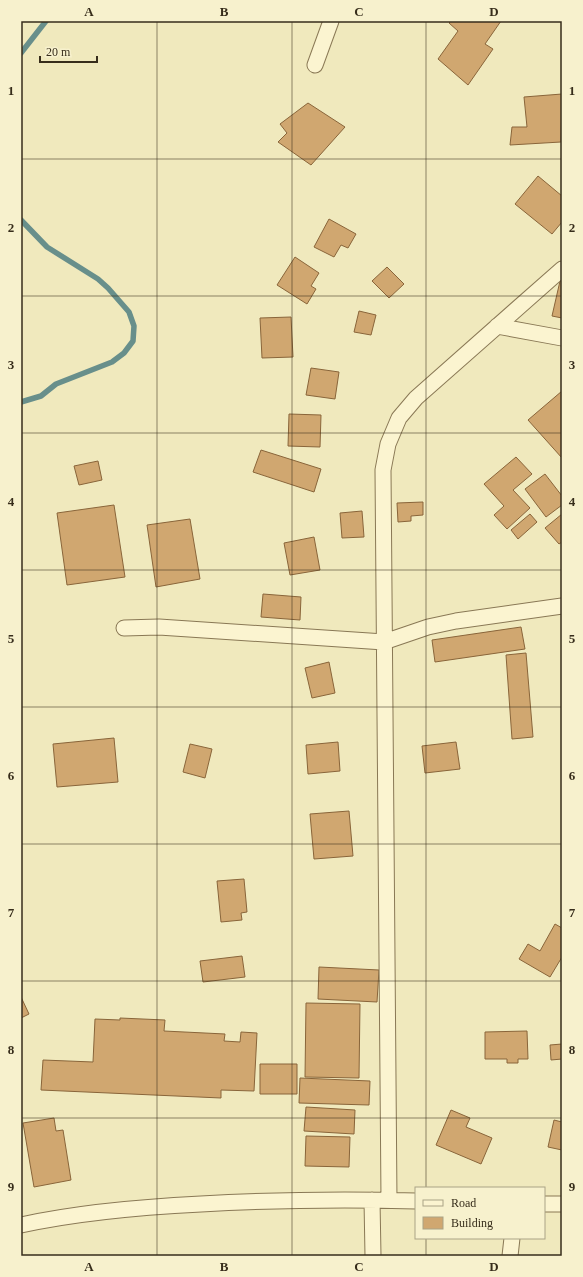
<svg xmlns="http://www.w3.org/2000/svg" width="583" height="1277" font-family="'Times New Roman',serif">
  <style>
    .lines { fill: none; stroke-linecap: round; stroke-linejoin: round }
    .stream { stroke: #688f8b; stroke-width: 5.5 }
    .building { fill: #d0a770; stroke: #89653a }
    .minor-casing { stroke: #897855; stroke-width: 17 }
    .minor { stroke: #fbf4d0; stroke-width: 15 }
    .grid { fill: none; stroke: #372d1b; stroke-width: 1; stroke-opacity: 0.55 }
    .neatline { fill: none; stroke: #372d1b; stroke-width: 1.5 }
    .grid-label { font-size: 13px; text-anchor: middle; font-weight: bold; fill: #372d1b }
  </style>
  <rect width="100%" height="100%" fill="#f0e9bd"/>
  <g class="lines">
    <!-- stream -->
    <path class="stream" d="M21 53 46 21
      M21 220 47 247 98 279 108 288 129 312 134 326 133 341 124 353 112 362 56 384 41 396 21 402"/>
  </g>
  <!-- building -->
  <path class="building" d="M451 21H501L485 44 493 49 468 85 438 59 458 31 449 23Z
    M562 94 561 142 510 145 512 127H527L524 97Z
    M308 103 345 127 311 165 278 142 287 133 280 124Z
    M538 176 562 196V222L552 234 515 204Z
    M329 219 356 234 348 248 341 245 334 257 314 247Z
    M295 257 319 273 311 286 316 289 307 304 277 285Z
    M387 267 404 284 389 298 372 281Z
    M560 281H562V318L552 316Z
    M359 311 376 315 371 335 354 332Z
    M291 317 293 357 262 358 260 318Z
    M311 368 339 372 335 399 306 395Z
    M562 391V458L528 420Z
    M289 414 321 415 320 447 288 446Z
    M261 450 321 469 314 492 253 472Z
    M516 457 532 474 513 490 530 508 507 529 494 515 504 506 484 484Z
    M98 461 102 480 79 485 74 466Z
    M545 474 562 496V505L546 517 525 489Z
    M423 502V515L411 516V521L398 522 397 503Z
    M114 505 125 577 67 585 57 513Z
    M362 511 364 537 342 538 340 513Z
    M530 514 537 522 518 539 511 530Z
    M562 514V542L559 544 545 528Z
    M190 519 200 579 156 587 147 525Z
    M314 537 320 570 290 575 284 543Z
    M263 594 301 597 300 620 261 617Z
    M521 627 525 649 435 662 432 640Z
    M526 653 533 737 512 739 506 655Z
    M329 662 335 693 312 698 305 668Z
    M114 738 118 782 57 787 53 744Z
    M338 742 340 771 308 774 306 745Z
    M456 742 460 769 425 773 422 746Z
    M190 744 212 749 205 778 183 772Z
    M349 811 353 856 314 859 310 814Z
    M244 879 247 912 241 913 242 920 221 922 217 881Z
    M555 924 562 928V957L550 977 519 959 528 944 540 951Z
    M242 956 245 977 203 982 200 961Z
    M319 967 379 970 377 1002 318 999Z
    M21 997 29 1014 21 1018Z
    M306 1003 360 1004 359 1078 305 1077Z
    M120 1018 165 1020 164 1031 225 1034 224 1041 240 1042 241 1032 257 1033 254 1091 221 1090V1098L41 1090 43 1060 93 1062 95 1019 120 1020Z
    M527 1031 528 1059H518V1063H507V1059H485V1032Z
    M562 1044V1059L551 1060 550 1045Z
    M260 1064H297V1094H260Z
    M300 1078 370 1081 369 1105 299 1103Z
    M306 1107 355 1110 354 1134 304 1131Z
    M451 1110 470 1118 466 1127 492 1138 481 1164 436 1145Z
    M54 1118 56 1131 63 1130 71 1180 34 1187 23 1123Z
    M554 1120 562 1122V1150L548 1147Z
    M306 1136 350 1137 349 1167 305 1166Z"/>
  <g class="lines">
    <!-- minor casing -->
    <g class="minor-casing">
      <path id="minor" d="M315 65 331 21
        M497 326 562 338
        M124 628 159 627 384 642 428 627 456 621 562 606
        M372 1200 373 1256
        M389 1200 383 470 388 444 399 418 416 398 562 269
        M544 1204H562
        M21 1225C80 1212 141 1207 201 1204 273 1200 344 1199 416 1201
        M510 1256 512 1238"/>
    </g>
    <!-- minor -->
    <use href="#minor" class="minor"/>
  </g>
  <!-- grid -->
  <path class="grid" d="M157 21V1256M292 21V1256M426 21V1188M21 159H562M21 296H562M21 433H562M21 570H562M21 707H562M21 844H562M21 981H562M21 1118H562M426 1238V1256"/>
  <!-- border -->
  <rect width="583" height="1277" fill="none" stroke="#f7f1cd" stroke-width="44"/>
  <!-- legend -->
  <rect x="415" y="1187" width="130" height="52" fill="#f7f1cd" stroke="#aaa386"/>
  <rect x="423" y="1200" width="20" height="6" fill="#fbf4d0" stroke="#aaa386"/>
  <text x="451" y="1207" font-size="12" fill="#372d1b">Road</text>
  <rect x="423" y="1217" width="20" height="12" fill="#d0a770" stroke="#aaa386"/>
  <text x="451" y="1227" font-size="12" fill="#372d1b">Building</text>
  <!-- scale -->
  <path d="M40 56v6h57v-6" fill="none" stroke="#372d1b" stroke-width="2"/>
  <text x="46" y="56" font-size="12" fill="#372d1b" stroke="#f7f1cd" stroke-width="3" paint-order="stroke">20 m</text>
  <rect x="22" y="22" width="539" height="1233" class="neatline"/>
  <g class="grid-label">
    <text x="89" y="16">A</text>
    <text x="224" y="16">B</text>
    <text x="359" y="16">C</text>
    <text x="494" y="16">D</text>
    <text x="11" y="95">1</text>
    <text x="572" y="95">1</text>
    <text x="11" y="232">2</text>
    <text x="572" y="232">2</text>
    <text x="11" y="369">3</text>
    <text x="572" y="369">3</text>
    <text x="11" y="506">4</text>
    <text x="572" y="506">4</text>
    <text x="11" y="643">5</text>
    <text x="572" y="643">5</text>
    <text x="11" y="780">6</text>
    <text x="572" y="780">6</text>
    <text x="11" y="917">7</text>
    <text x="572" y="917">7</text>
    <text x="11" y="1054">8</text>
    <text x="572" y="1054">8</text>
    <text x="11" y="1191">9</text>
    <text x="572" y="1191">9</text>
    <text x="89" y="1271">A</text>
    <text x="224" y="1271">B</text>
    <text x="359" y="1271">C</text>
    <text x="494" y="1271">D</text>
  </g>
</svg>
